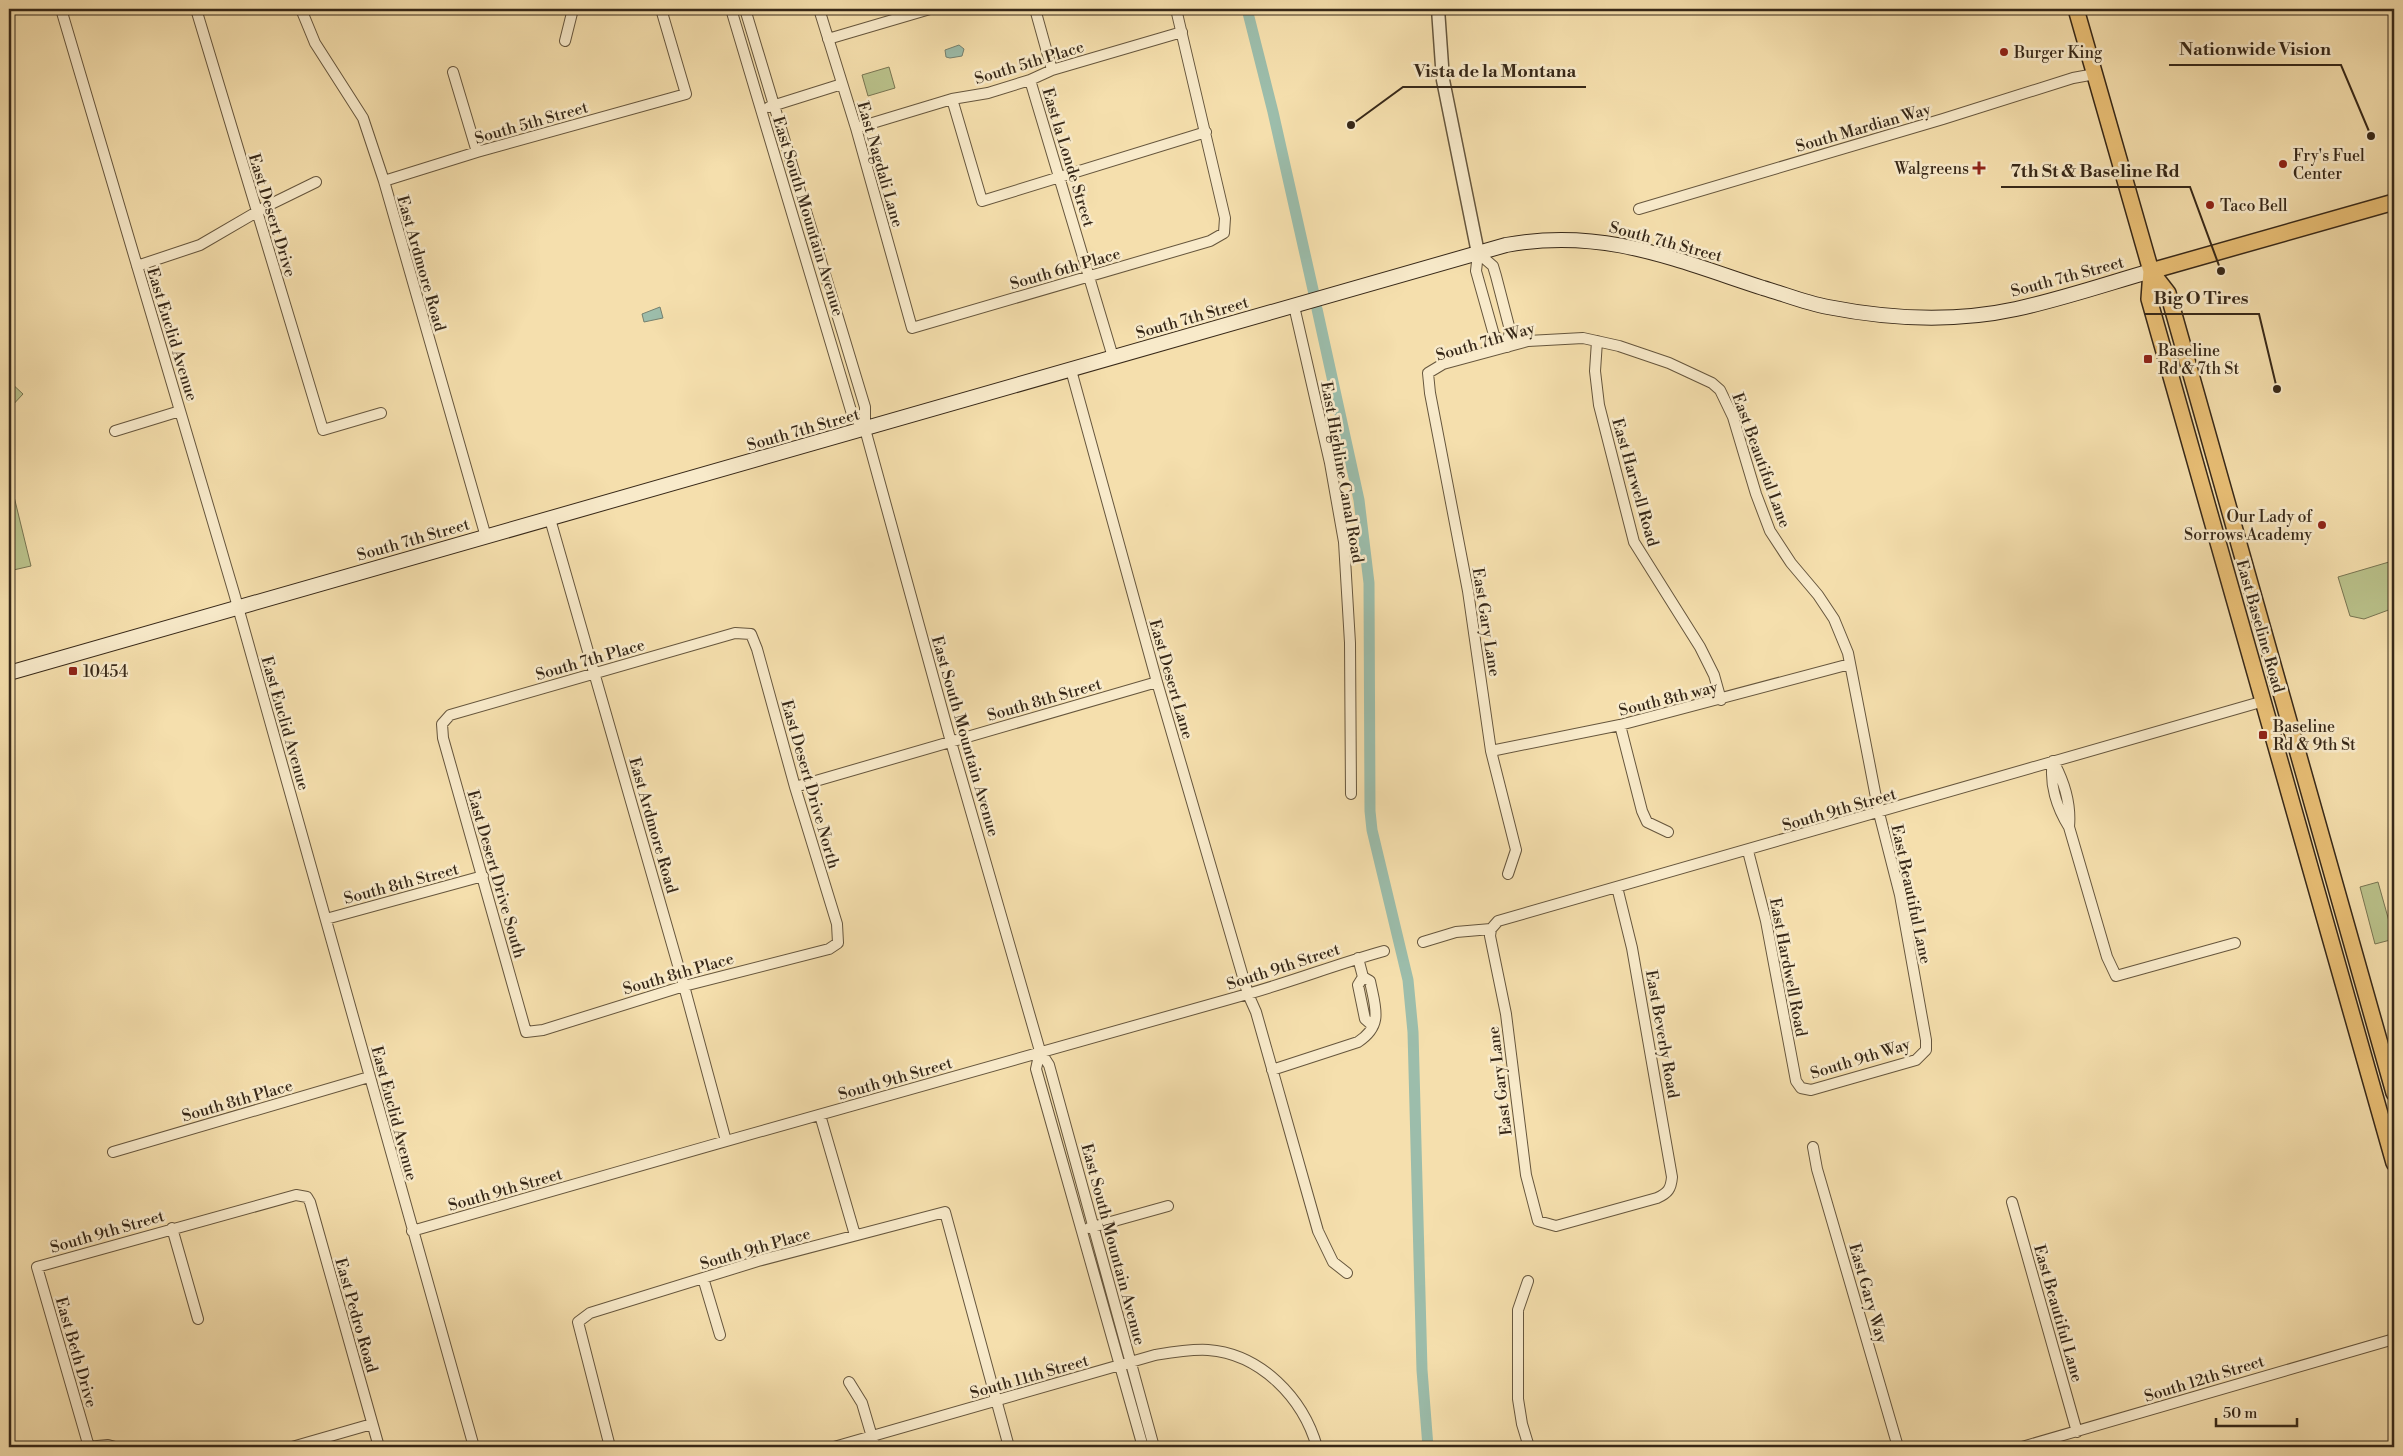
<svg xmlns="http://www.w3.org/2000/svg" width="2403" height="1456" font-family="'Libre Bodoni',serif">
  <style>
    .green { fill: #bac28b; stroke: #787552 }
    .water { fill: #9cbdab; stroke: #748170 }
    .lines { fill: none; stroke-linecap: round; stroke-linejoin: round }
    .canal { stroke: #9cbdab; stroke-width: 11 }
    .minor-casing { stroke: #66563d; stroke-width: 12 }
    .tertiary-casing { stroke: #66563d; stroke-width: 15 }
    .secondary-casing { stroke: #372818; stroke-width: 16 }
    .primary-casing { stroke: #372818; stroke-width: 18 }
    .minor { stroke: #f8eaca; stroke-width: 10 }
    .tertiary { stroke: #f8eaca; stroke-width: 12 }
    .secondary { stroke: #f8eaca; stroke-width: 14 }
    .primary { stroke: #eac076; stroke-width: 15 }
    .poi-dot { fill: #8f2418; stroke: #f8eaca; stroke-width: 2 }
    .labels { text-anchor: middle; stroke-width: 5; stroke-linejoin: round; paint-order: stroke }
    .poi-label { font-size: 16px; fill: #372818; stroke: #f8eaca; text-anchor: start }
    .street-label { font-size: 16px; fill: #372818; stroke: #f8eaca }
    .leader { fill: none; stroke: #372818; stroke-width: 2 }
    .callout-dot { fill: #372818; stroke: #f8eaca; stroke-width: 2 }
    .callout-label { font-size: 18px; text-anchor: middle; font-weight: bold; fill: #372818; stroke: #f8eaca; stroke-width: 5; stroke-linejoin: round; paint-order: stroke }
  </style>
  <rect width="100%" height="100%" fill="#f5dfad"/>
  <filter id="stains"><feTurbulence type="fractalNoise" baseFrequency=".004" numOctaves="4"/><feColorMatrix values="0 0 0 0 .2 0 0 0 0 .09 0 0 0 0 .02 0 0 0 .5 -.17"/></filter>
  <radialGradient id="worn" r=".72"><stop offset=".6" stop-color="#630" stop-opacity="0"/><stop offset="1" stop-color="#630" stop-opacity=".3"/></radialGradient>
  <!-- green -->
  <path class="green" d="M889 67 895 88 868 96 862 75Z
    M9 381 23 394 9 409Z
    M9 476 31 566 9 571Z
    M2389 562 2394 578V608L2364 619 2350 616 2338 577Z
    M2378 882 2394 939 2375 944 2360 887Z"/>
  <!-- water -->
  <path class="water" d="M959 45 964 49 962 56 950 58 946 57 945 50Z
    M660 307 663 318 644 322 642 314Z"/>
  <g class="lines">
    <!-- canal -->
    <path class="canal" d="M1247 9 1273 112 1314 294
      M1317 309 1359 500 1369 583 1370 811 1372 830 1408 980 1413 1032 1422 1370 1428 1447"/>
    <!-- minor casing -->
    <g class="minor-casing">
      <path id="minor" d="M61 9 234 593 474 1447
        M196 9 323 430 381 413
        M301 9 315 43 363 118 384 181 486 537
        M731 9 852 414 865 429
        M745 9 865 407V429L951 742 1040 1051 1049 1065 1154 1447
        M819 9 856 128 912 328 1210 241 1224 233 1225 218 1176 9
        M1035 9 1052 70
        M828 39 930 9
        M565 41 573 9
        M453 72 477 152
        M1030 80 1113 357
        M952 99 982 201 1206 132
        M769 107 842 84
        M856 128 952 99 988 93 1030 80 1052 70 1182 32
        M384 181 477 152 686 94 661 9
        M1639 209 1943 119 2073 78 2095 74
        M1478 253 1493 266 1496 276 1510 330 1507 347
        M1478 253 1476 271 1494 335 1507 347
        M137 266 200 245 267 206 316 182
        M1294 306 1330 463 1344 542 1350 643 1351 794
        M1597 341 1595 371 1599 405 1634 542 1700 647 1714 675 1721 700
        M1071 370 1157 682 1248 994 1256 1012 1318 1231 1333 1262 1347 1273
        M115 431 180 411
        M550 519 684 986 726 1141
        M735 633 751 634 757 649 795 787 837 924 838 943 829 949 684 986 543 1030 526 1032 443 738 442 724 450 715Z
        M1620 725 1642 811 1647 822 1668 832
        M1491 751 1620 725 1850 664
        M2053 761C2049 784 2057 808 2069 827L2107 957 2116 976 2235 943
        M2053 761C2064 781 2071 805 2069 827
        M795 787 1157 682
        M1508 874 1516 850 1491 751 1468 591 1430 393 1428 373 1443 364 1528 341 1583 338 1619 346 1669 363 1712 383 1720 390 1733 417 1756 494 1770 531 1791 563 1818 595 1834 619 1848 653 1879 813 1900 895 1926 1040V1050L1916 1060 1811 1090 1801 1088 1796 1081 1766 921 1748 851
        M326 919 483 876
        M1491 929 1490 936 1506 1014 1526 1175 1538 1221 1556 1226 1657 1198C1668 1193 1671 1189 1672 1177L1632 948 1617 887
        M1423 942 1456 932 1491 929 1498 921 2264 701
        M1363 977 1358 985 1365 1019 1373 1026
        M1040 1051 1036 1069 1143 1447
        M1272 1070 1358 1042C1384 1025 1375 1007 1370 981L1363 977 1358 958
        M820 1115 855 1235
        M1813 1147 1817 1169 1898 1447
        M113 1152 369 1077
        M2012 1202 2077 1432
        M172 1228 198 1319
        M1089 1228 1168 1206
        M412 1231C689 1151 966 1073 1244 995 1291 982 1337 964 1384 951
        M703 1278 720 1335
        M1528 1281 1518 1310V1399L1522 1424 1529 1447
        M849 1382 862 1403 875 1447
        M87 1447 108 1445 115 1447
        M89 1447 37 1267 296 1195 307 1197 310 1202 379 1447
        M292 1447 372 1424
        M610 1447 578 1322 590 1313 758 1261 945 1212 1009 1447
        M834 1447 1155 1355C1173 1352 1190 1349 1208 1350 1261 1354 1303 1398 1317 1447
        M2022 1447 2394 1339"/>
    </g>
    <!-- tertiary casing -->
    <g class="tertiary-casing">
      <path id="tertiary" d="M1438 9 1443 80 1478 253"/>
    </g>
    <!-- secondary casing -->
    <g class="secondary-casing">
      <path id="secondary" d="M9 673 1506 245C1602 227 1674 259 1763 288 1784 294 1806 303 1828 307 1889 319 1956 322 2016 309 2062 299 2106 284 2151 271"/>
    </g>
    <!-- primary casing -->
    <g class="primary-casing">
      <path id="primary" d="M2076 9 2151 271 2149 299 2394 1163
        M2151 271 2168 293 2394 1093
        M2151 271 2394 202"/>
    </g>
    <!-- minor -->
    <use href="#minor" class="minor"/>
    <!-- tertiary -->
    <use href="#tertiary" class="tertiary"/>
    <!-- secondary -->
    <use href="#secondary" class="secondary"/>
    <!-- primary -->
    <use href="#primary" class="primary"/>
  </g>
  <!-- markers -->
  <g class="poi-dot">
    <circle cx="2004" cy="52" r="5"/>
    <circle cx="2283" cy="164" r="5"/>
    <path d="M1976.5 160.5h5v5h5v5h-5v5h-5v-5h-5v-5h5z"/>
    <circle cx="2210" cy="205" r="5"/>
    <rect x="2143" y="354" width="10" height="10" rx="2.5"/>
    <circle cx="2322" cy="525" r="5"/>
    <rect x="68" y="666" width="10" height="10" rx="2.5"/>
    <rect x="2258" y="730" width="10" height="10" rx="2.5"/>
  </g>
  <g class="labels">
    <!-- poi labels -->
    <g class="poi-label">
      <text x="2014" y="58">Burger King</text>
      <text x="2293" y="161">Fry's Fuel<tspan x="2293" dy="18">Center</tspan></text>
      <text x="1969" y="174" text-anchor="end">Walgreens</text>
      <text x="2220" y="211">Taco Bell</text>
      <text x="2158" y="356">Baseline<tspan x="2158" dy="18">Rd &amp; 7th St</tspan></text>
      <text x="2312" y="522" text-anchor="end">Our Lady of<tspan x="2312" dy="18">Sorrows Academy</tspan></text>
      <text x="83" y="677">10454</text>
      <text x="2273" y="732">Baseline<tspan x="2273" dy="18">Rd &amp; 9th St</tspan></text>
    </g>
    <!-- street labels -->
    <g class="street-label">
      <text transform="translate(1029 62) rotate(-17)" y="6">South 5th Place</text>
      <text transform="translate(531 122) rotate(-16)" y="6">South 5th Street</text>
      <text transform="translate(1863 127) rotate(-16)" y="6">South Mardian Way</text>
      <text transform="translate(1069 157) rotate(73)" y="6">East la Londe Street</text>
      <text transform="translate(881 164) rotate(74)" y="6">East Nagdali Lane</text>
      <text transform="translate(273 215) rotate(73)" y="6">East Desert Drive</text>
      <text transform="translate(809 216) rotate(73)" y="6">East South Mountain Avenue</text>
      <text transform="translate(1666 241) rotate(15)" y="6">South 7th Street</text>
      <text transform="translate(422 263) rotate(74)" y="6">East Ardmore Road</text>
      <text transform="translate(1065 268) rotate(-16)" y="6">South 6th Place</text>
      <text transform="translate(2067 276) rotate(-15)" y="6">South 7th Street</text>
      <text transform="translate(1192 317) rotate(-16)" y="6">South 7th Street</text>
      <text transform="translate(173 334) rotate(73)" y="6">East Euclid Avenue</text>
      <text transform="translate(1485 341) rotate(-16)" y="6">South 7th Way</text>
      <text transform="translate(803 429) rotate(-16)" y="6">South 7th Street</text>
      <text transform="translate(1762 460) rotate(70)" y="6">East Beautiful Lane</text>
      <text transform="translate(1343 472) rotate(80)" y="6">East Highline Canal Road</text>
      <text transform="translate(1636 482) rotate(74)" y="6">East Harwell Road</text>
      <text transform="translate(413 539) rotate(-16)" y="6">South 7th Street</text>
      <text transform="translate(1487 622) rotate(81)" y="6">East Gary Lane</text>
      <text transform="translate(2261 626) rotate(74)" y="6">East Baseline Road</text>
      <text transform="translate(590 659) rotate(-16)" y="6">South 7th Place</text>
      <text transform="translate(1172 679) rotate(74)" y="6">East Desert Lane</text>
      <text transform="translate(1668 698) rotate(-14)" y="6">South 8th way</text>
      <text transform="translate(1044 699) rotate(-16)" y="6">South 8th Street</text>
      <text transform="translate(286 723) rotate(74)" y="6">East Euclid Avenue</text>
      <text transform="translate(966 736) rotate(74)" y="6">East South Mountain Avenue</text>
      <text transform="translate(811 784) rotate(74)" y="6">East Desert Drive North</text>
      <text transform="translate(1839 809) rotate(-16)" y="6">South 9th Street</text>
      <text transform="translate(654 825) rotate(74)" y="6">East Ardmore Road</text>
      <text transform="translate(497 874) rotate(74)" y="6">East Desert Drive South</text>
      <text transform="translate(401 883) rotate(-15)" y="6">South 8th Street</text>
      <text transform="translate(1912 894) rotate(78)" y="6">East Beautiful Lane</text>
      <text transform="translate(1283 966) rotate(-18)" y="6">South 9th Street</text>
      <text transform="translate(1789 967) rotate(79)" y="6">East Hardwell Road</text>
      <text transform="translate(678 973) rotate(-16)" y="6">South 8th Place</text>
      <text transform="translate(1663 1034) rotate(80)" y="6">East Beverly Road</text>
      <text transform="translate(1860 1058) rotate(-17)" y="6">South 9th Way</text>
      <text transform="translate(895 1078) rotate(-16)" y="6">South 9th Street</text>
      <text transform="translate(1499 1081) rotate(-97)" y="6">East Gary Lane</text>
      <text transform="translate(237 1100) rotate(-16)" y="6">South 8th Place</text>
      <text transform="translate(395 1113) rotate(75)" y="6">East Euclid Avenue</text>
      <text transform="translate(505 1189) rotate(-16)" y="6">South 9th Street</text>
      <text transform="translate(107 1231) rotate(-16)" y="6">South 9th Street</text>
      <text transform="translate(1114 1244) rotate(75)" y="6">East South Mountain Avenue</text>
      <text transform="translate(755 1248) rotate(-16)" y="6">South 9th Place</text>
      <text transform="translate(1869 1293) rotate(74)" y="6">East Gary Way</text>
      <text transform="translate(2059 1313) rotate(74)" y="6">East Beautiful Lane</text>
      <text transform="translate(357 1315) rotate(74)" y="6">East Pedro Road</text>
      <text transform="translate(77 1352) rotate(74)" y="6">East Beth Drive</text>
      <text transform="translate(1029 1376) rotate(-16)" y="6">South 11th Street</text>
      <text transform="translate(2204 1378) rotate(-17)" y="6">South 12th Street</text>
    </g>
  </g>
  <!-- callouts -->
  <path class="leader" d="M2371 136L2341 65H2169M1351 125L1403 87H1586M2221 271L2190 187H2001M2277 389L2259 314H2144"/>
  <g class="callout-dot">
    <circle cx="2371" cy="136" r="5"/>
    <circle cx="1351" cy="125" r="5"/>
    <circle cx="2221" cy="271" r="5"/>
    <circle cx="2277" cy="389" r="5"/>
  </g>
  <g class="callout-label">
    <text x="2255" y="55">Nationwide Vision</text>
    <text x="1495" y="77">Vista de la Montana</text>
    <text x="2095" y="177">7th St &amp; Baseline Rd</text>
    <text x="2201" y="304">Big O Tires</text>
  </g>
  <!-- margin -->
  <rect width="2403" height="1456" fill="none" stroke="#f5dfad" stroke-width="30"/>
  <rect x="10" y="10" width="2383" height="1436" fill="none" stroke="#372818" stroke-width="2.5"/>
  <rect x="15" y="15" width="2373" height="1426" fill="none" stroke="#372818"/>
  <!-- scale -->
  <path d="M2216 1418v8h81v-8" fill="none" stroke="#372818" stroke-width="2.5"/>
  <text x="2223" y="1418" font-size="15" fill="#372818" stroke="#f8eaca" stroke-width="4" paint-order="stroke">50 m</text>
  <rect width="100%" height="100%" filter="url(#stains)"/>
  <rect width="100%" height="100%" fill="url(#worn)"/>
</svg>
